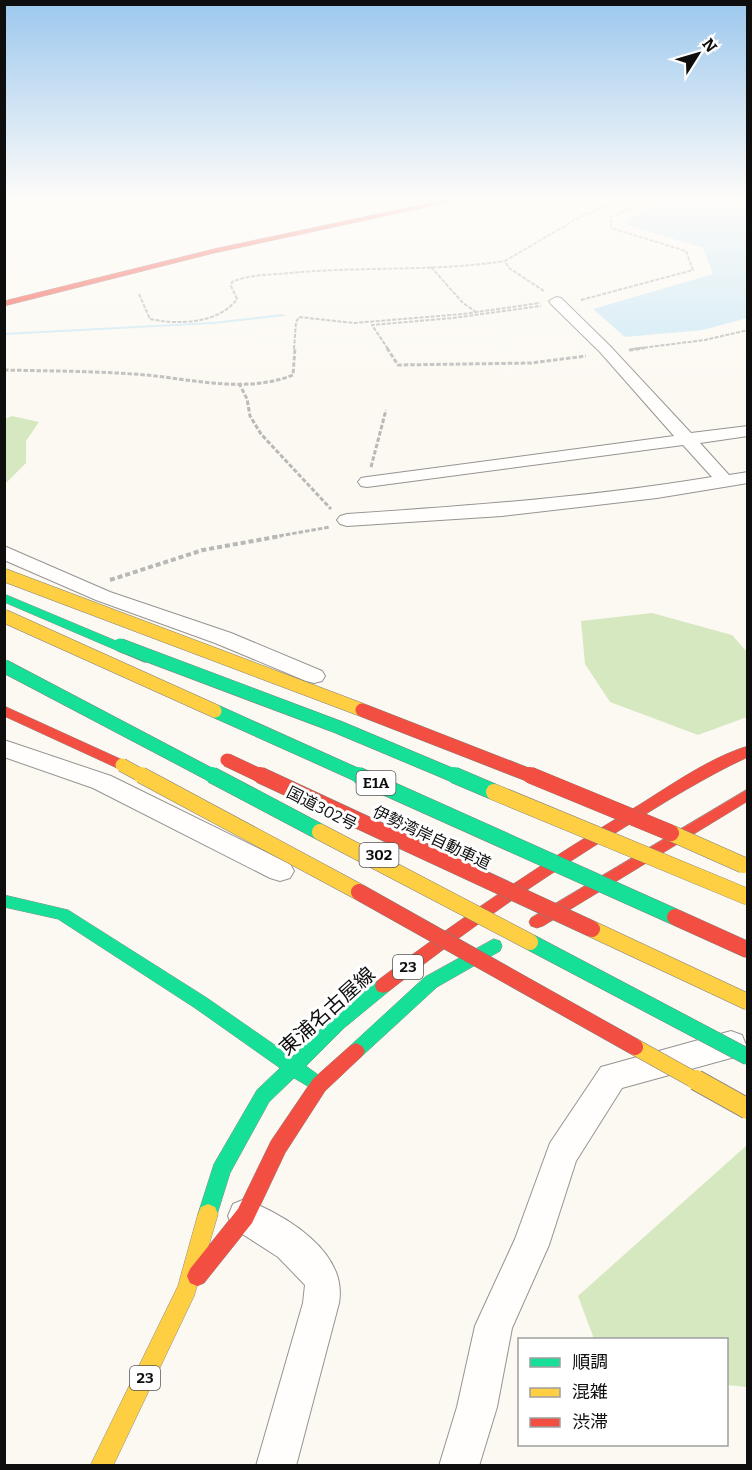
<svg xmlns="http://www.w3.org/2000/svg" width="752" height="1470" font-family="Bitter,'Noto Sans JP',serif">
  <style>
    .forest { fill: #d6e8c0 }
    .water { fill: #cae7f5 }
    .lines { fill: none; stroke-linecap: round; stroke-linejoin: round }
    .stream { fill: #cae7f5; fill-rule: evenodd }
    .street-casing { stroke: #959491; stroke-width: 2 }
    .fast-casing { stroke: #8c8a87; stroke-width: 1 }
    .slow-casing { stroke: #8c8a87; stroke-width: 1 }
    .jam-casing { stroke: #8c8a87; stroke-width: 1 }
    .path-far2 { stroke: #b8b8b6; stroke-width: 2; stroke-dasharray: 4 1.5; stroke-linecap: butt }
    .path-far1 { stroke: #b8b8b6; stroke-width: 3; stroke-dasharray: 4.5 2; stroke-linecap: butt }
    .path { stroke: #b8b8b6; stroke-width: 4; stroke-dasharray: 5 3; stroke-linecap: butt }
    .street { fill: #fffefd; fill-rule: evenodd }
    .fast { fill: #16e098; fill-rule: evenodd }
    .slow { fill: #ffcf43; fill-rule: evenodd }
    .jam { fill: #f24e42; fill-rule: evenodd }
    .fast-bridge-far1-casing { stroke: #82817e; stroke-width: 14; stroke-linecap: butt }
    .fast-bridge-casing { stroke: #82817e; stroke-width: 17; stroke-linecap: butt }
    .slow-bridge-far2-casing { stroke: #82817e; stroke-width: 14; stroke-linecap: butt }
    .slow-bridge-far1-casing { stroke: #82817e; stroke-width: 17; stroke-linecap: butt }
    .slow-bridge-casing { stroke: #82817e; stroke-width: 22; stroke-linecap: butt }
    .jam-bridge-far1-casing { stroke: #82817e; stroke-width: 14; stroke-linecap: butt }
    .jam-bridge-casing { stroke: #82817e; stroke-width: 17; stroke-linecap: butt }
    .fast-bridge-far1 { stroke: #16e098; stroke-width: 13 }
    .fast-bridge { stroke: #16e098; stroke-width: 16 }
    .slow-bridge-far2 { stroke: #ffcf43; stroke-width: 13 }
    .slow-bridge-far1 { stroke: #ffcf43; stroke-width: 16 }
    .slow-bridge { stroke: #ffcf43; stroke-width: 20 }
    .jam-bridge-far1 { stroke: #f24e42; stroke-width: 13 }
    .jam-bridge { stroke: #f24e42; stroke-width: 16 }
    .labels { text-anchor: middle; stroke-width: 6; stroke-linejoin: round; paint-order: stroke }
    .shield { fill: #fff; stroke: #565656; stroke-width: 1.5 }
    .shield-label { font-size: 15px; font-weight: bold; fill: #0e0e0e }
    .street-label { font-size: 16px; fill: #0e0e0e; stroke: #fff }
    .near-street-label { font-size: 20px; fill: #0e0e0e; stroke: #fff }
  </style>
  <rect width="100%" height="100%" fill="#fcf9f2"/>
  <!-- forest -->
  <path class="forest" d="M12 416 39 422 26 441V463L5 484V419Z
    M652 613 732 635 747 652V717L698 735 610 702 585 664 581 621Z
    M747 1145V1387L727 1385 726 1340 594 1339 578 1296Z"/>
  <!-- water -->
  <path class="water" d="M666 201H747V318L703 330 625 337 593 309 713 274 703 248 628 225 626 219Z"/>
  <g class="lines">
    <!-- stream -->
    <path class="stream" d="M283 314 285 315V316L213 324 4 335V333L213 322Z"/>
    <!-- street casing -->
    <g class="street-casing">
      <path id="street" d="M556 297 561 298 610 346 691 433 748 426V436L700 443 729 475 748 472V483L657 498 502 516 347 526 340 524 337 520 340 516 347 514C469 506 591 497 712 477L683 445 367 487 361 486 358 482 361 478 367 477 674 436 600 352 551 304 549 301Z
        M4 546 110 592 231 633 322 671 325 676 322 681 314 683 306 681 215 643 96 600 4 560Z
        M4 740 111 776 290 864 294 871 290 878 280 881 270 878 93 788 4 757Z
        M731 1031 742 1035 746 1045 742 1055 622 1088 576 1161 549 1245 512 1328 497 1407 479 1466H439L457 1407 475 1326 515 1239 550 1143 601 1067Z
        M245 1199C286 1216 348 1251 339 1303L296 1466H256L303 1303 305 1285 278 1257 233 1228 228 1216 233 1204Z"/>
    </g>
    <!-- fast casing -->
    <g class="fast-casing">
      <path id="fast" d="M4 594 152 656 154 659 152 662H144L4 602Z
        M4 895 68 910 207 998 292 1057 332 1018 377 981 383 979 389 981 391 986 389 991 344 1028 306 1066 317 1074 320 1080 317 1086 311 1088 294 1078 269 1102 230 1173 215 1221 208 1224 201 1221 198 1214 214 1164 257 1090 280 1068 195 1008 58 919 4 907Z
        M494 939 500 941 502 946 500 951 437 987 362 1056 356 1059 350 1056 347 1051 350 1046 425 977Z"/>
    </g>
    <!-- slow casing -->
    <g class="slow-casing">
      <path id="slow" d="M208 1204 215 1207 218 1214 194 1296 113 1466H90L178 1286 198 1214 201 1207Z"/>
    </g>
    <!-- jam casing -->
    <g class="jam-casing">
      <path id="jam" d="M439 201H454L214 253 4 306V301L214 249Z
        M4 706 127 762 129 765 122 770 117 768 4 716Z
        M748 746V757C705 777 665 802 625 827 543 877 464 932 389 991L383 993 377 991 375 986 377 981C461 917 548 859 639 805 671 785 711 757 748 746Z
        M748 789V801L543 926 537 928 531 926 529 922 531 918Z
        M356 1043 362 1046 365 1051 362 1056 325 1091 285 1153 252 1223 204 1283 197 1286 190 1283 187 1276 190 1269 238 1209 271 1141 313 1079 350 1046Z"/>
    </g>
    <!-- path-far2 -->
    <path class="path-far2" d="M431 267 463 303 476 312
      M544 291 509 268 505 261 580 217 615 201
      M139 294 150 319C177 325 219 324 237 299L231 286 232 282C250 274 271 275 290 273 362 266 434 272 505 261
      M581 300 693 270 686 251 611 228V217L646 201
      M294 349 296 322 299 317 354 323 463 314 540 303
      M388 349 372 325 453 318 541 306
      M633 349 705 340 748 330"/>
    <!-- path-far1 -->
    <path class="path-far1" d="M387 348 398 365 531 363 586 356
      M629 350 644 348
      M4 370C47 371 90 371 133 374 185 377 243 395 293 375L295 348
      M239 383 247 399 250 416 261 434 331 509
      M371 467 386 410
      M273 537 330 527"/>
    <!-- path -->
    <path class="path" d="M110 580 203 550 281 536"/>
    <!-- street -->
    <use href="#street" class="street"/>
    <!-- fast -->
    <use href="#fast" class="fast"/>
    <!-- slow -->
    <use href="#slow" class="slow"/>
    <!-- jam -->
    <use href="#jam" class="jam"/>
    <!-- fast-bridge-far1 casing -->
    <g class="fast-bridge-far1-casing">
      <path id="fast-bridge-far1" d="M120 645 338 727 457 777
        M4 666 215 777
        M215 711 362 777"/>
    </g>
    <!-- fast-bridge casing -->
    <g class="fast-bridge-casing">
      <path id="fast-bridge" d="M212 775 320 832
        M358 775 675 917
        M454 775 494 792
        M530 942 748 1057"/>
    </g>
    <!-- slow-bridge-far2 casing -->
    <g class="slow-bridge-far2-casing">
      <path id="slow-bridge-far2" d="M4 575 362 710
        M4 616 215 711
        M122 765 144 777"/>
    </g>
    <!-- slow-bridge-far1 casing -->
    <g class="slow-bridge-far1-casing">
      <path id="slow-bridge-far1" d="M141 775 359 892
        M494 792 748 897
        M320 832 530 942
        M671 833 743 865
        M592 929 748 1002
        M635 1047 698 1082"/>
    </g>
    <!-- slow-bridge casing -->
    <g class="slow-bridge-casing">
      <path id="slow-bridge" d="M696 1080 748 1109"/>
    </g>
    <!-- jam-bridge-far1 casing -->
    <g class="jam-bridge-far1-casing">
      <path id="jam-bridge-far1" d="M362 710 534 777
        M227 760 263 777"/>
    </g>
    <!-- jam-bridge casing -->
    <g class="jam-bridge-casing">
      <path id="jam-bridge" d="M260 775 592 929
        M530 775 671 833
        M359 892 635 1047
        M675 917 748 950"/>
    </g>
    <!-- fast-bridge-far1 -->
    <use href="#fast-bridge-far1" class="fast-bridge-far1"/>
    <!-- fast-bridge -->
    <use href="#fast-bridge" class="fast-bridge"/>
    <!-- slow-bridge-far2 -->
    <use href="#slow-bridge-far2" class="slow-bridge-far2"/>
    <!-- slow-bridge-far1 -->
    <use href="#slow-bridge-far1" class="slow-bridge-far1"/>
    <!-- slow-bridge -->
    <use href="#slow-bridge" class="slow-bridge"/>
    <!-- jam-bridge-far1 -->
    <use href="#jam-bridge-far1" class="jam-bridge-far1"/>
    <!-- jam-bridge -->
    <use href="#jam-bridge" class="jam-bridge"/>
  </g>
  <!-- sky -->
  <linearGradient id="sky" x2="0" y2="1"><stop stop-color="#9cc8ed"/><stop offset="0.49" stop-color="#fefcf9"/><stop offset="1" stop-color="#fefcf9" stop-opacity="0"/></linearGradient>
  <rect width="752" height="407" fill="url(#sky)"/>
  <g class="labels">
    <!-- shield labels -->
    <g class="shield">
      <rect x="356.5" y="771" width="39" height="24" rx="4.5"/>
      <rect x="359.5" y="843" width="39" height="24" rx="4.5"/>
      <rect x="393" y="955" width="30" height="24" rx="4.5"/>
      <rect x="130" y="1366" width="30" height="24" rx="4.5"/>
    </g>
    <g class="shield-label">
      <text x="376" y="788">E1A</text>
      <text x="379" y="860">302</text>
      <text x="408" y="972">23</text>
      <text x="145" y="1383">23</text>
    </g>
    <!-- street labels -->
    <g class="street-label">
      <text transform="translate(322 808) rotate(27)" y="6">国道302号</text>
      <text transform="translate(432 837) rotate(25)" y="6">伊勢湾岸自動車道</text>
    </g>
    <!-- near-street labels -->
    <g class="near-street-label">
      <text transform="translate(327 1011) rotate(-42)" y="7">東浦名古屋線</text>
    </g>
  </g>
  <!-- border -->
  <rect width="752" height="1470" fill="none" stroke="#0e0e0e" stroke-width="12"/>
  <!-- legend -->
  <rect x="518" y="1338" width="210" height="108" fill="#ffffff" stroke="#9f9f9f" stroke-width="1.5"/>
  <rect x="530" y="1358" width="30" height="9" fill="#16e098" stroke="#9f9f9f" stroke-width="1.5"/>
  <text x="572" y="1368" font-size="18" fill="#0e0e0e">順調</text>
  <rect x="530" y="1388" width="30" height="9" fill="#ffcf43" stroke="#9f9f9f" stroke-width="1.5"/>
  <text x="572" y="1398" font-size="18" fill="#0e0e0e">混雑</text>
  <rect x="530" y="1418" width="30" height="9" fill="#f24e42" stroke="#9f9f9f" stroke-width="1.5"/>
  <text x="572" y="1428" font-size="18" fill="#0e0e0e">渋滞</text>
  <!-- north arrow -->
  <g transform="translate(698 54) rotate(53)" stroke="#ffffff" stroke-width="4.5" paint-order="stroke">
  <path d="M0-4.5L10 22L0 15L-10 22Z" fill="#0e0e0e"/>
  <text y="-9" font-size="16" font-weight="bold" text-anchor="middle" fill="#0e0e0e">N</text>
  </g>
</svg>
